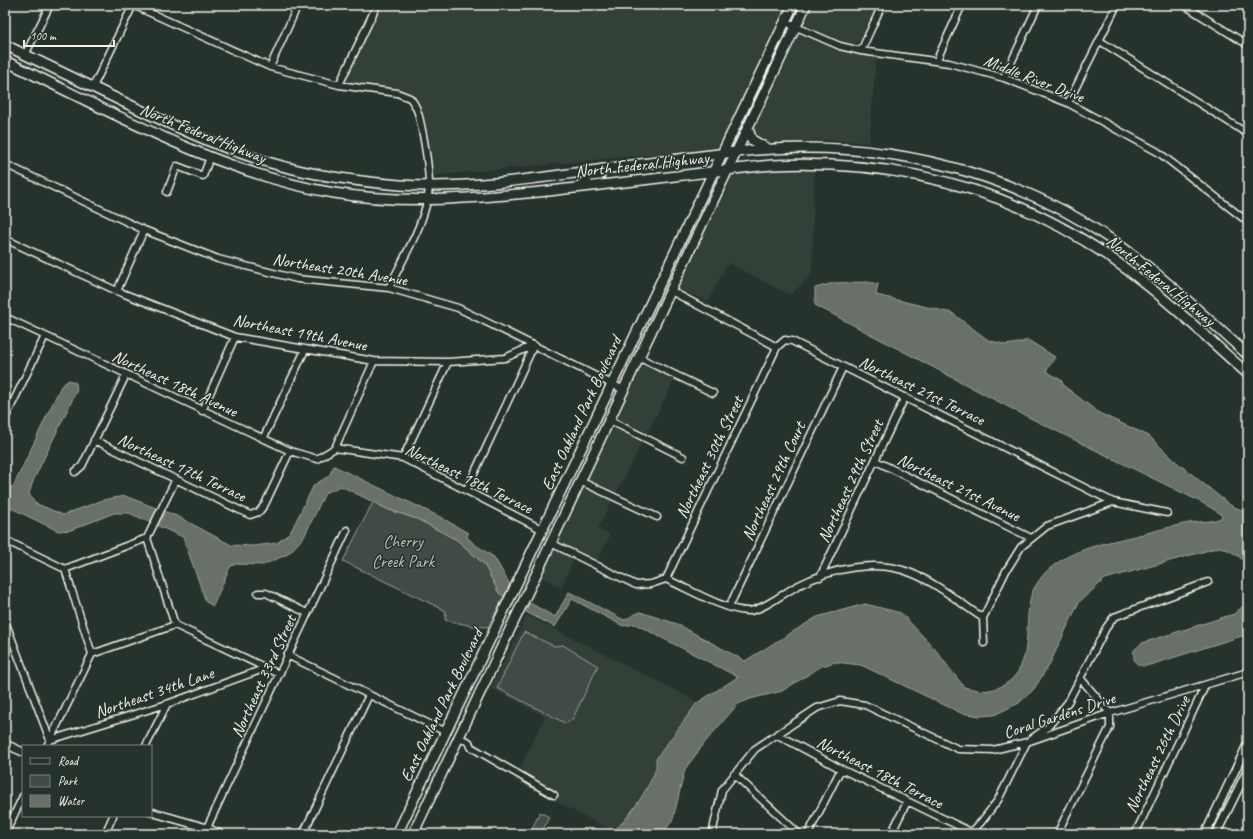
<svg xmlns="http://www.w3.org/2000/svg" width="1253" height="839" font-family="Caveat,sans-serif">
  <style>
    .built { fill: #333f39 }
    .green { fill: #414b45; stroke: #9a9e96 }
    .water { fill: #676f68; stroke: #9fa39b }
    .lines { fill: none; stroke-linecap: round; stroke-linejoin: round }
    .minor-casing { stroke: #f4f1e8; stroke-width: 9 }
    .tertiary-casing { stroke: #f4f1e8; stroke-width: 10 }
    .primary-casing { stroke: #f4f1e8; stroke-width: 12 }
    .minor { stroke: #26332d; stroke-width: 6 }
    .tertiary { stroke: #26332d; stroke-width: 7 }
    .primary { stroke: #26332d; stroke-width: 9 }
    .labels { text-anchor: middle; stroke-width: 3; stroke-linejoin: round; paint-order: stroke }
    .street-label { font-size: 17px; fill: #f4f1e8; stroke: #26332d }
    .park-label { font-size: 17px; fill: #bebfb7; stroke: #26332d }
  </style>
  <rect width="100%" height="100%" fill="#26332d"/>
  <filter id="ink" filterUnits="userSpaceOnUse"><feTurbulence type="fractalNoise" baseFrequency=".025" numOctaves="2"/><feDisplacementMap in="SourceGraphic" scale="8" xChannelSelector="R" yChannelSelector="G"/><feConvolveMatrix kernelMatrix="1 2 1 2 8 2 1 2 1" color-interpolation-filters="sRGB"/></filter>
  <g filter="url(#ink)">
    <!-- built -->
    <path class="built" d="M377 5H791L720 148 428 176 422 130 414 96 339 85Z
      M813 5H879L864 37 855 44 831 39 804 24Z
      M800 33 845 50 876 57 869 143 830 140 767 143 757 140 753 129Z
      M814 166 812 275 790 295 728 263 708 301 677 289 731 173Z
      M641 363 675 379 598 528 610 535 594 568 574 559 561 588 541 577Z
      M527 615 677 691 697 703 656 758V770L631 812 613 831 514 780 545 716 491 688Z"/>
    <!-- green -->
    <path class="green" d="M373 502 389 510 417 519 457 540 484 564 499 593 504 596 488 627 473 626 445 620 446 611 343 561Z
      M524 632 554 646 563 645 598 666 572 720 565 723 497 688Z
      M540 812 549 817 541 834 531 831Z"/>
    <!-- water -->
    <path class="water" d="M867 282 878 284 876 295 952 313 988 340 1006 345 1019 343 1028 340 1055 357 1046 371 1061 380 1064 386 1099 413 1149 436 1174 460 1230 505 1248 513V566C1241 556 1231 551 1220 547L1105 579 1079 602 1050 663 1034 689 1019 703 994 715 980 716 961 713 861 665 835 662 822 666 782 691 750 699 738 704 706 741 685 769 673 819 663 834H608C625 826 648 789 655 771 657 768 656 763 656 759L697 703 738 677 635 624 623 626 572 599 555 627 526 612 530 603 555 617 569 592 624 620 640 612 677 624 745 661 817 617 865 604 901 613 934 648 964 687C981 691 988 693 1004 685 1035 667 1023 625 1031 596 1033 588 1040 579 1045 573 1070 548 1107 543 1139 535 1156 531 1172 526 1189 523 1199 521 1214 523 1222 517L1220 513 1199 501 1018 412 815 305V288L834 283Z
      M69 380 76 383 77 390 33 481 29 494 35 503 63 515 103 500 125 496 179 517 231 545 254 546 277 543 290 533 314 485 329 476 334 466 440 517 468 533 467 537 474 544 494 557 510 585 504 596 499 593 484 564 457 540 417 519 387 509 341 486 325 493 304 537 288 554 263 565 235 564 230 567 213 606 206 602 183 537 129 513H114L71 530 58 531 5 505V487H13L61 386Z
      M1248 602V634L1150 665C1138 668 1132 663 1134 650L1142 643 1234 614Z"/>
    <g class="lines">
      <!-- minor casing -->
      <g class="minor-casing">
        <path id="minor" d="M133 5 270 67 339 85 397 93 410 98C419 108 420 122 423 135 426 151 429 169 429 186 428 219 403 258 389 288
          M1184 5 1248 45
          M785 22 840 46 861 51 949 63 1004 78 1068 103 1158 152 1248 222
          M1100 41 1248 134
          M861 51 882 5
          M25 55 50 5
          M937 61 939 55 962 5
          M270 67 298 5
          M1004 78 1038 5
          M339 85 377 5
          M93 87 133 5
          M1068 103 1117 5
          M5 164 144 230 218 259 297 279 389 288 458 308 624 390
          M167 192 177 166 203 176 210 157
          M5 239 117 291 235 337 374 361 448 362 505 358 534 345
          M117 291 144 230
          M671 291 777 347 785 340 792 341 1113 502 1167 513
          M5 317 290 451 317 459 335 448
          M640 358 713 393
          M202 411 235 337
          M5 419 45 336
          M609 420 683 457
          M263 439 305 350
          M94 440 250 515 259 512 265 504 290 451
          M335 448 403 458 543 530
          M335 448 374 361
          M403 458 448 362
          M876 461 1031 538
          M75 472 82 466 126 375
          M580 481 657 517
          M466 491 534 345
          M147 538 176 479
          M5 540 65 569 92 654 175 625 279 674
          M551 543 636 585 651 584 666 579C687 588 726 611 748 611 761 611 784 593 797 586 830 569 876 558 911 573 937 583 960 603 983 618
          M65 569 147 538 175 625
          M820 577 905 397
          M666 579 777 347
          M258 593H266L307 613
          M729 607 843 367
          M5 621 50 740 167 704 266 668
          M984 643 983 618 1006 571 1021 547 1047 526 1113 502
          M287 655 446 732
          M778 735 841 769 971 832
          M459 738 469 742 471 747 554 795
          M47 746 92 654
          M146 746 167 704
          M734 774 799 834
          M5 834 23 796
          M105 834 113 816
          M204 834 347 530
          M303 834 369 695
          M712 834 722 790 755 749 817 708 840 701 865 705 958 749 993 750 1027 742 1110 713 1248 672
          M808 834 841 769
          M891 834 907 802
          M970 834 982 821 998 800 1027 742 1048 727 1068 702 1106 628 1114 617 1208 582
          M1057 834 1110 727V713L1081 679
          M1135 834 1205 686"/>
      </g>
      <!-- tertiary casing -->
      <g class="tertiary-casing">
        <path id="tertiary" d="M5 744 23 752
          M151 812 207 828 220 834
          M1205 834 1248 743
          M1216 834 1248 769"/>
      </g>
      <!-- primary casing -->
      <g class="primary-casing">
        <path id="primary" d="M5 45C47 65 90 86 132 106 172 125 212 144 255 158 302 174 351 181 400 185 477 190 556 175 633 165 690 158 748 148 806 148 915 148 1026 180 1115 242 1163 276 1205 317 1248 355
          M5 61C111 111 217 173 334 193 406 205 477 198 549 191 623 183 697 173 772 165 904 159 1023 191 1129 271 1171 302 1209 340 1248 374
          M748 129 752 140 768 149
          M579 187 590 176 600 175
          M397 834 793 5
          M413 834 806 5"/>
      </g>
      <!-- minor -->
      <use href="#minor" class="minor"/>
      <!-- tertiary -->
      <use href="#tertiary" class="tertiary"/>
      <!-- primary -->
      <use href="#primary" class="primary"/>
    </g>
  </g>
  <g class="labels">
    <!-- street labels -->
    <g class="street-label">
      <text transform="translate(1034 78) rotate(21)" y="6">Middle River Drive</text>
      <text transform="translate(203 133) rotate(22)" y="6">North Federal Highway</text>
      <text transform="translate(642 164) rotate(-6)" y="6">North Federal Highway</text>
      <text transform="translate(340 269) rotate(9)" y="6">Northeast 20th Avenue</text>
      <text transform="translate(1161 280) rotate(39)" y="6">North Federal Highway</text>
      <text transform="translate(300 332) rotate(11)" y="6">Northeast 19th Avenue</text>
      <text transform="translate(175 383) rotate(25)" y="6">Northeast 18th Avenue</text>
      <text transform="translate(922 390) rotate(26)" y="6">Northeast 21st Terrace</text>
      <text transform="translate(581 413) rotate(-65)" y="6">East Oakland Park Boulevard</text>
      <text transform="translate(709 457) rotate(-64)" y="6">Northeast 30th Street</text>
      <text transform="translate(182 467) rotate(25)" y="6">Northeast 17th Terrace</text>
      <text transform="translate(469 478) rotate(26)" y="6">Northeast 18th Terrace</text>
      <text transform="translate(773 481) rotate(-65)" y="6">Northeast 29th Court</text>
      <text transform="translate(850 481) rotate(-65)" y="6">Northeast 29th Street</text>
      <text transform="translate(959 487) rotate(26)" y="6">Northeast 21st Avenue</text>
      <text transform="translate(263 676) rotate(-65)" y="6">Northeast 33rd Street</text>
      <text transform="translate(154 692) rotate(-19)" y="6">Northeast 34th Lane</text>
      <text transform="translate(441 705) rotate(-64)" y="6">East Oakland Park Boulevard</text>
      <text transform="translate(1059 715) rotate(-18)" y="6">Coral Gardens Drive</text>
      <text transform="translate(1157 754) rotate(-64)" y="6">Northeast 26th Drive</text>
      <text transform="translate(880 772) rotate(27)" y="6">Northeast 18th Terrace</text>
    </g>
    <!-- park labels -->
    <g class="park-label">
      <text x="403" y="547">Cherry<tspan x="403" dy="20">Creek Park</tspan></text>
    </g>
  </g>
  <!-- margin -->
  <rect width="1253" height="839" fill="none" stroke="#26332d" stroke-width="20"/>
  <rect x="10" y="10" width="1233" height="819" fill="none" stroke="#f4f1e8" stroke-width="1.5" filter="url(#ink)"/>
  <!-- legend -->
  <rect x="22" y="745" width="130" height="72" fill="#26332d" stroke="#787f78"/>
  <rect x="30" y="758" width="20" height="6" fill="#26332d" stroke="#787f78"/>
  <text x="58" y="765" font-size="12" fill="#f4f1e8">Road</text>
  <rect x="30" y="775" width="20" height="12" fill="#414b45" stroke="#787f78"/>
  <text x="58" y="785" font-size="12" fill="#f4f1e8">Park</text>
  <rect x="30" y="795" width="20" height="12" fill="#676f68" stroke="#787f78"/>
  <text x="58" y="805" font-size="12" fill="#f4f1e8">Water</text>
  <!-- scale -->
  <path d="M24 40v6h90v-6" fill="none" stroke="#f4f1e8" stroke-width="2"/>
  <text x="30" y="40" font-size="12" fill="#f4f1e8" stroke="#26332d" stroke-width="3" paint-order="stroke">100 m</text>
</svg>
